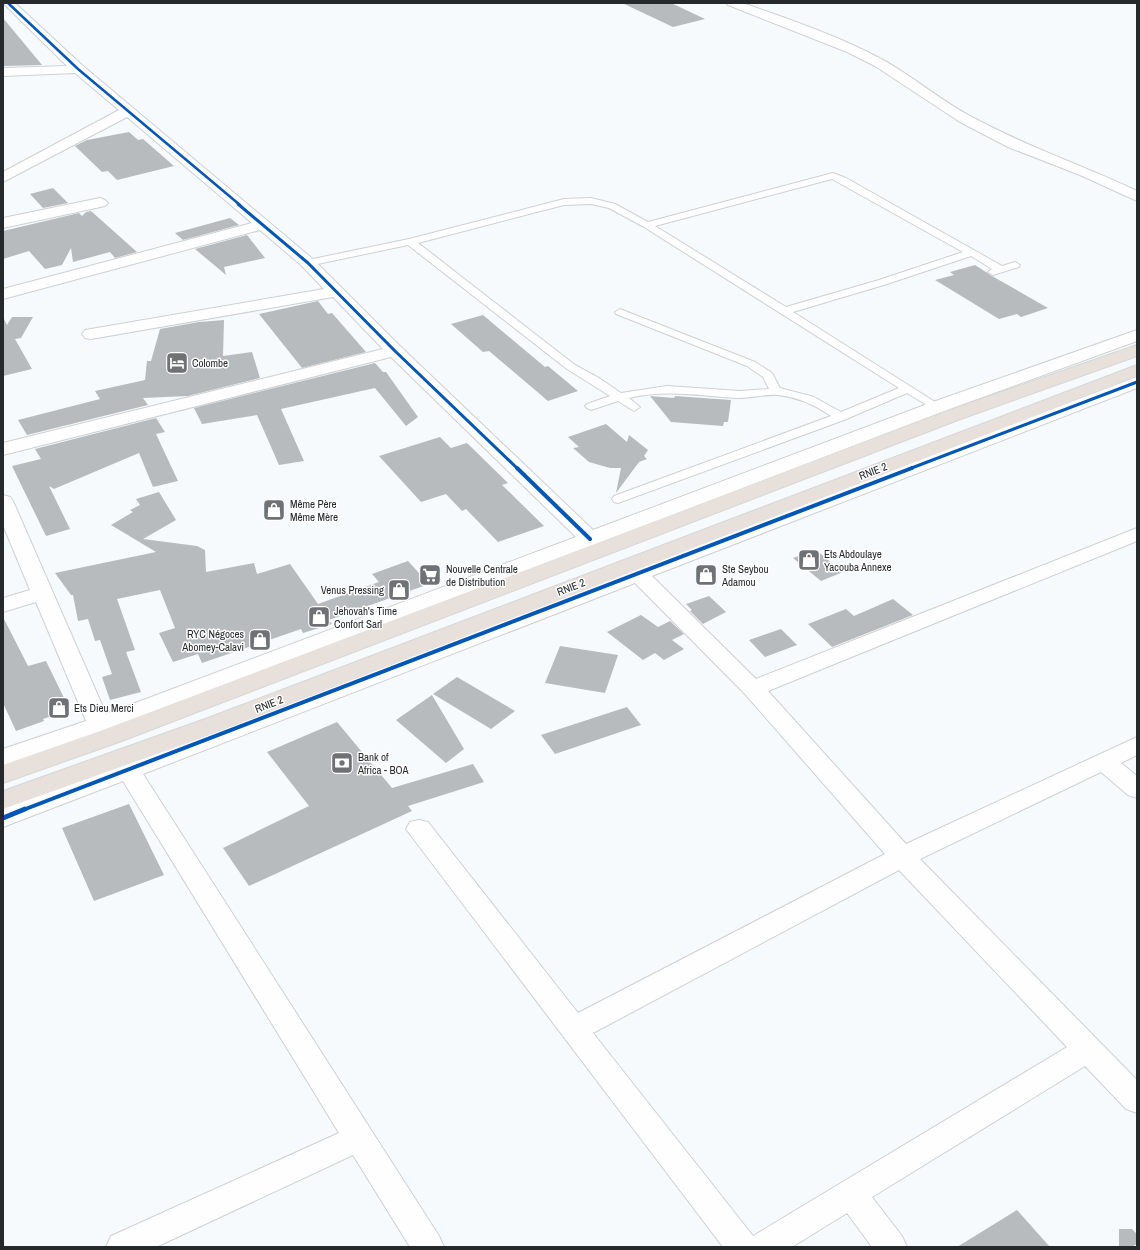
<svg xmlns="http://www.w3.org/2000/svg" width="1140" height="1250" font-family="'Archivo Narrow',sans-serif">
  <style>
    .building { fill: #b7bbbd }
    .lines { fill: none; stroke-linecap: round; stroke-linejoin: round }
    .service-casing { stroke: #cdd1d2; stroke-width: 2 }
    .minor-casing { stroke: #cdd1d2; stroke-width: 2 }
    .trunk-casing { stroke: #d4d7d8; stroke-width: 2 }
    .service { fill: #fefeff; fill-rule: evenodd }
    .minor { fill: #fefeff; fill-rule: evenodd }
    .trunk { fill: #e8e0da; fill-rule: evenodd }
    .cycleway-far3-casing { stroke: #fff; stroke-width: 4 }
    .cycleway-far2-casing { stroke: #fff; stroke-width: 5 }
    .cycleway-far1-casing { stroke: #fff; stroke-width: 6 }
    .cycleway-casing { stroke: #fff; stroke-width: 8 }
    .cycleway-far3 { stroke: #0057b8; stroke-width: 2.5 }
    .cycleway-far2 { stroke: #0057b8; stroke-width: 3 }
    .cycleway-far1 { stroke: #0057b8; stroke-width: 4 }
    .cycleway { stroke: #0057b8; stroke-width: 5 }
    .labels { text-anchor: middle; stroke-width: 3; stroke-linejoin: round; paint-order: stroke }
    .poi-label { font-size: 11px; fill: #25292b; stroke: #fff; text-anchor: start }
    .street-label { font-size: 11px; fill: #25292b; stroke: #fff }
  </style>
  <rect width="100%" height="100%" fill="#f6fafc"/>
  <!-- building -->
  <path class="building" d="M622 3H671L705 19 673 27Z
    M3 18 42 65 3 66Z
    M129 132 138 140 143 139 174 166 117 180 108 171 102 172 75 146 87 140Z
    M53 188 68 203 43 208 30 194Z
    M91 211 137 252 115 258 110 252 73 262 71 248 62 265 45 269 29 251 3 259V231L79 213 82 216 86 212Z
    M230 218 239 225 183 240 175 233Z
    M247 235 265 258 224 267 226 275 195 249Z
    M975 265 992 276 1048 308 1021 317 1017 314 999 319 935 280 954 275 950 272Z
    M318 301 328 314 332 313 366 352 302 368 259 314Z
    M483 315 545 367 548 366 578 391 548 401 489 351 483 352 451 324Z
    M3 317 7 325 12 317H33L21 338 15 339 32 369 3 376Z
    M224 320 223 356 252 352 260 378 188 396 143 398 148 405 27 435 18 420 100 399 95 391 145 380 147 361H151L160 329 199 322Z
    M375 363 383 372H386L418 417 406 426 375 388 281 409 304 461 279 465 257 415 202 424 194 408Z
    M650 396 674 398 675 396 731 400 728 422H724L723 426 671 422Z
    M156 418 165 432 156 434 178 481 153 487 139 453 54 489 49 486 70 529 46 536 12 466 41 459 35 449Z
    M606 424 627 442 629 435 648 450 644 456 647 459 639 462 616 493 621 468H610L589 462 573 448 579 447 568 437Z
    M440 437 451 448 467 443 508 483 502 485 544 526 498 542 466 509 462 511 446 494 421 502 379 456Z
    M159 492 176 520 143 539 197 546 205 550 206 572 254 563 257 574 290 564 318 604 379 582 372 574 408 561 429 584 329 620 332 624 303 633 301 629 202 663 198 654 173 662 159 633 175 628 160 590 117 599 135 650 126 652 141 692 110 700 102 677 112 674 100 640 95 641 88 619 78 621 73 595H71L55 573 156 552 111 525 133 512 130 510 140 505 136 499Z
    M816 550 843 572 821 581 793 558Z
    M709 596 726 612 703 624 690 611 692 610 686 604Z
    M893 599 913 615 832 647 808 624 846 609 854 616Z
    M641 615 658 627 670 621 684 634 672 640 684 649 664 660 655 653 643 660 607 632Z
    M3 617 28 666 46 661 70 710 43 719 44 721 16 731 3 703Z
    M781 629 797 645 765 657 749 640Z
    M560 646 618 655 605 693 545 683Z
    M457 677 515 711 491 729 433 694Z
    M432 695 464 749 446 763 396 720Z
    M627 707 641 725 555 754 541 735Z
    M337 722 392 788 473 764 484 782 408 806 412 811 249 886 223 848 309 806 267 752Z
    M129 804 164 875 94 901 62 828Z
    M1017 1210 1050 1247H957Z
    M1119 1229H1132L1137 1234V1244L1131 1247H1119Z"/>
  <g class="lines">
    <!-- service casing -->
    <g class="service-casing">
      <path id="service" d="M833 173 846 178 1002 266 1015 262 1020 265 1019 267 993 275 988 272 992 269 971 256 887 284 793 312 943 407 937 411 933 409 907 393 844 420 618 503 614 502 612 499 614 496 831 416C815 405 797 397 778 395 768 394 750 398 738 398 701 396 666 389 629 398L640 407 634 411 618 401 591 410 587 408 585 406 587 404 610 396 567 369 408 245 308 266 303 263 308 260 409 239 564 199 591 198 615 204 648 222ZM832 179 963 252 879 280 786 307 655 226ZM591 204 609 208 644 227 899 388 841 412 814 397 780 388 772 373 755 362 620 309 615 312 616 314 747 366 763 377 769 389 740 391 667 386 621 393 599 378 575 365 418 243 564 205Z"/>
    </g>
    <!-- minor casing -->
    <g class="minor-casing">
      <path id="minor" d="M3 3H15L83 66 314 260 401 347 593 530 930 403 1137 330V341L944 411 107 731 3 766V749L86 721 36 602 3 612V598L30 590 3 525V495L10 497 13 501 106 714 576 537 391 357 3 455V443L383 349 333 297 91 339 85 338 82 334 85 330 91 329 324 289 302 266 260 230 3 299V289L252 223 127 117 3 182V172L119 110 75 73 3 76V68L67 66Z
        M726 3H743C790 20 839 36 883 60 914 77 941 101 972 117 1025 146 1082 165 1137 191V201L1080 175 1008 147 960 122 875 66 847 52 728 5Z
        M100 198 105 200 108 203 105 206 3 228V218Z
        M1137 377V388L652 576 756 679 1137 528V541L768 691 906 844 1137 737V755L1121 763 1137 776V798L1128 795 1101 772 920 859 1137 1080V1113L1126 1109 1085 1066 872 1197 902 1236 907 1247H872L847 1213 792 1247H723L406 829 410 822 419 820 428 822 578 1013 885 854 745 694 635 583 143 774 439 1236 444 1247H410L353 1155 156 1247H106L111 1236 339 1133 123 781 3 827V808ZM899 870 1067 1047 753 1236 593 1033Z"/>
    </g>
    <!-- trunk casing -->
    <g class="trunk-casing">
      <path id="trunk" d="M1137 345V356L958 420 119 742 3 783V765L103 730 944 412Z
        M1137 365V376L224 730 3 809V791L208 718Z"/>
    </g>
    <!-- service -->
    <use href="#service" class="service"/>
    <!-- minor -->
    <use href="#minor" class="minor"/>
    <!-- trunk -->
    <use href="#trunk" class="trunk"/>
    <!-- cycleway-far3 casing -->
    <g class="cycleway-far3-casing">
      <path id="cycleway-far3" d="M8 3 78 69 240 205"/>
    </g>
    <!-- cycleway-far2 casing -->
    <g class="cycleway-far2-casing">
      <path id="cycleway-far2" d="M238 204 308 263 395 351 518 469
        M909 469 1137 382"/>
    </g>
    <!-- cycleway-far1 casing -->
    <g class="cycleway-far1-casing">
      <path id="cycleway-far1" d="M517 468 590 539
        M23 810 912 468"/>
    </g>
    <!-- cycleway casing -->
    <g class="cycleway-casing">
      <path id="cycleway" d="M3 818 25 809"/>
    </g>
    <!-- cycleway-far3 -->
    <use href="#cycleway-far3" class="cycleway-far3"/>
    <!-- cycleway-far2 -->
    <use href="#cycleway-far2" class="cycleway-far2"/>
    <!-- cycleway-far1 -->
    <use href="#cycleway-far1" class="cycleway-far1"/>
    <!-- cycleway -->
    <use href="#cycleway" class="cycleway"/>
  </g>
  <!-- icons -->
  <defs>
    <g id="hotel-square" transform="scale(1.15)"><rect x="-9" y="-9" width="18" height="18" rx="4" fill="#6e7274" stroke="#fff"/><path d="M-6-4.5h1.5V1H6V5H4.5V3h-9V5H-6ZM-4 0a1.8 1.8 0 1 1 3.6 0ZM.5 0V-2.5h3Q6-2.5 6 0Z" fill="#fff"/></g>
    <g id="shop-square" transform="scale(1.15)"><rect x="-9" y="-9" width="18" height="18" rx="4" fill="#6e7274" stroke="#fff"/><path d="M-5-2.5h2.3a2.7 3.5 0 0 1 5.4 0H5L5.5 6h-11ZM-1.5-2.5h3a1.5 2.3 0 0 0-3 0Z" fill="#fff"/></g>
    <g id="supermarket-square" transform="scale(1.15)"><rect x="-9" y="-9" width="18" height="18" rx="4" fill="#6e7274" stroke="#fff"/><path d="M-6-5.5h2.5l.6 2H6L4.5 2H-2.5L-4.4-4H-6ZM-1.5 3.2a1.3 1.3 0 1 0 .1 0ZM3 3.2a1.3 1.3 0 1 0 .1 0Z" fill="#fff"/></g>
    <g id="bank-square" transform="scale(1.15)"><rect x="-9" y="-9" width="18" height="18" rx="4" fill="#6e7274" stroke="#fff"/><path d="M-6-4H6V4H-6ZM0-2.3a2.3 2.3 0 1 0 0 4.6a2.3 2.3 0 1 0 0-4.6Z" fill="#fff"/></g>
  </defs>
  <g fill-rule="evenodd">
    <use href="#hotel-square" x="177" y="363"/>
    <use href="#shop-square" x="274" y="510"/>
    <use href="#shop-square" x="809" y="560"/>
    <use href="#supermarket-square" x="430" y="575"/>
    <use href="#shop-square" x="706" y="575"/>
    <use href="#shop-square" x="399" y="590"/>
    <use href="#shop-square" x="319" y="617"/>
    <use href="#shop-square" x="260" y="640"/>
    <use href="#shop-square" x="59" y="708"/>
    <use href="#bank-square" x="342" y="763"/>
  </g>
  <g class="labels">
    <!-- poi labels -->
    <g class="poi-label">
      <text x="192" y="367">Colombe</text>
      <text x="290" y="508">Même Père<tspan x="290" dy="13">Même Mère</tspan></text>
      <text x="824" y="558">Ets Abdoulaye<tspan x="824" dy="13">Yacouba Annexe</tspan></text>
      <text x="446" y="573">Nouvelle Centrale<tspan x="446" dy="13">de Distribution</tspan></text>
      <text x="722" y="573">Ste Seybou<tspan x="722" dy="13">Adamou</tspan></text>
      <text x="384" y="594" text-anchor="end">Venus Pressing</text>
      <text x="334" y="615">Jehovah's Time<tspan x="334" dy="13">Confort Sarl</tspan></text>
      <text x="244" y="638" text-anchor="end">RYC Négoces<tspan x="244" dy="13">Abomey-Calavi</tspan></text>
      <text x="74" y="712">Ets Dieu Merci</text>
      <text x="358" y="761">Bank of<tspan x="358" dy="13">Africa - BOA</tspan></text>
    </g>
    <!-- street labels -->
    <g class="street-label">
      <text transform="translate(873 471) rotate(-21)" y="4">RNIE 2</text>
      <text transform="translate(571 587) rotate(-21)" y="4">RNIE 2</text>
      <text transform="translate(269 704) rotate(-21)" y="4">RNIE 2</text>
    </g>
  </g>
  <!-- border -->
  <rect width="1140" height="1250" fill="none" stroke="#25292b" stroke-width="8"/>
</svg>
